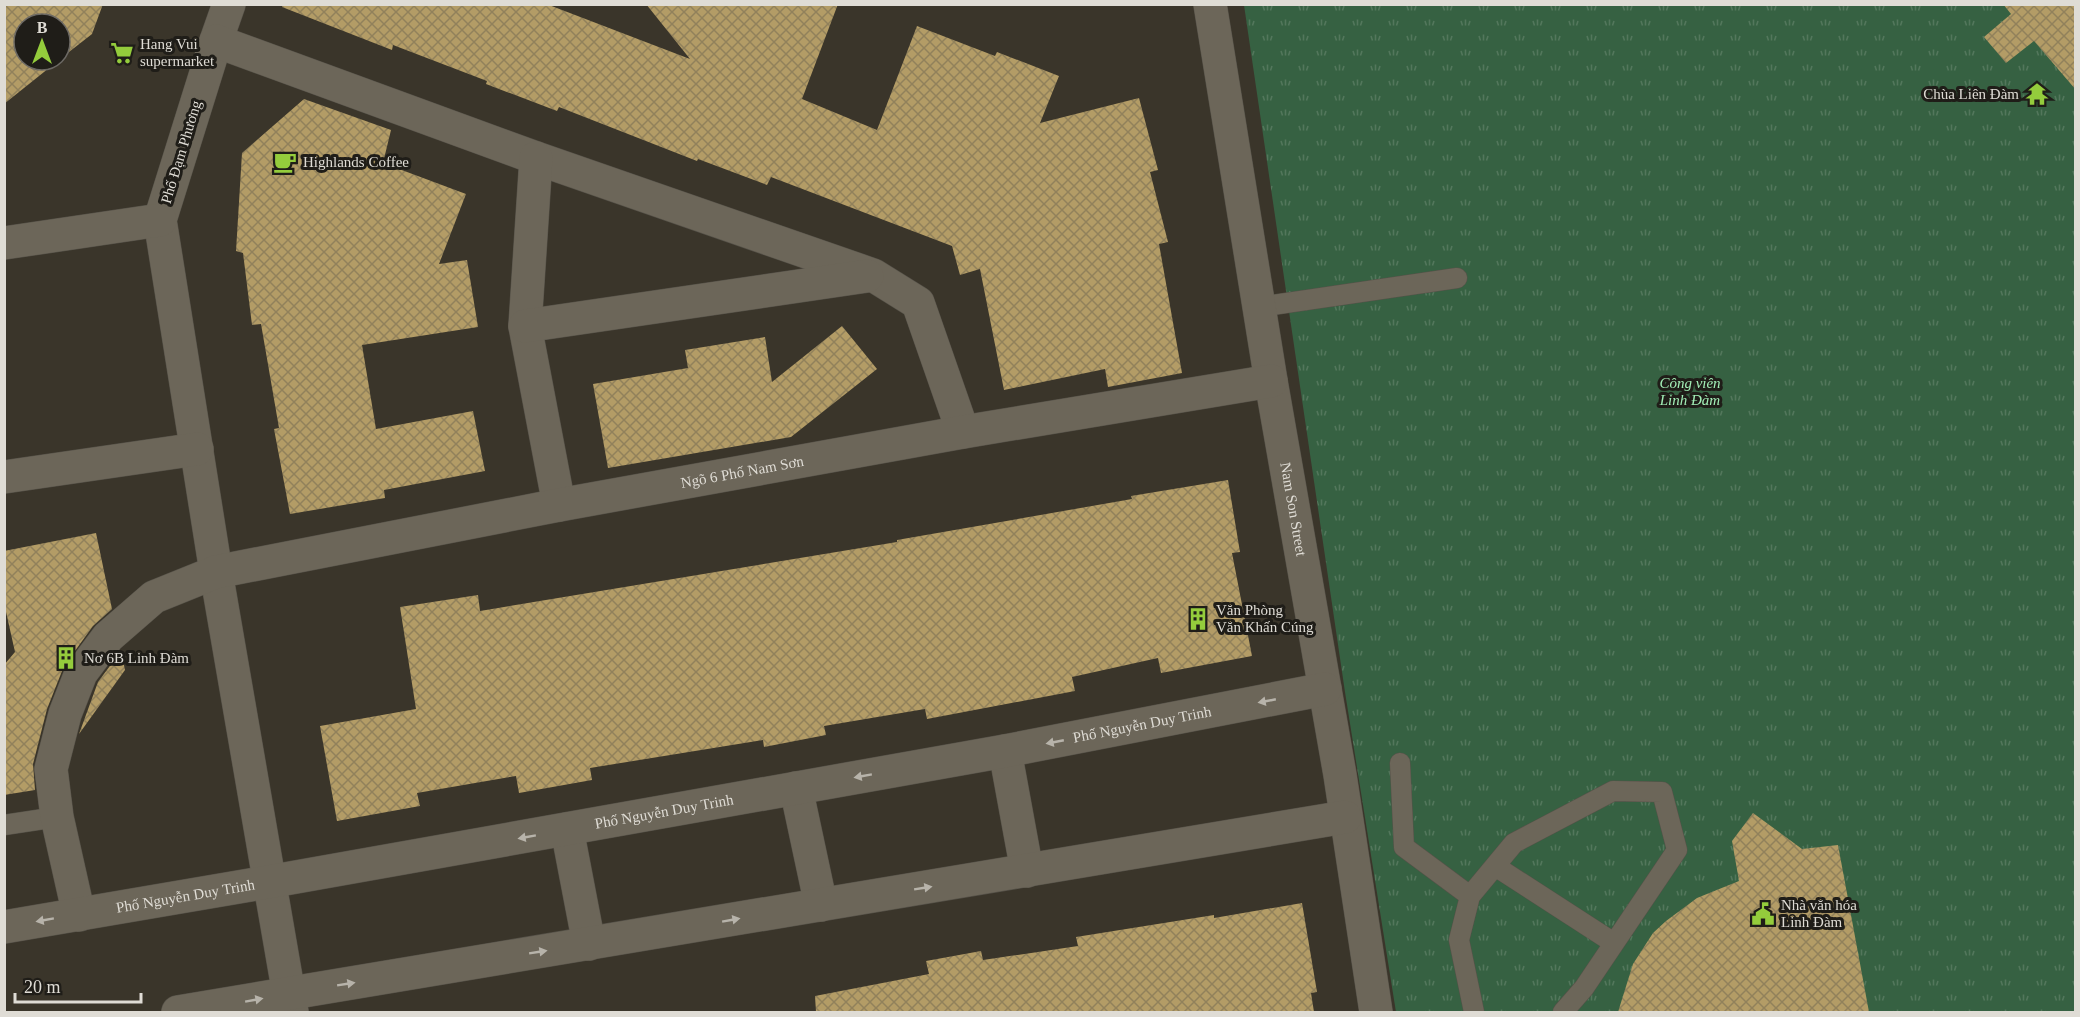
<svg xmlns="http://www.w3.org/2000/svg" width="2080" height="1017" font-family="'Times New Roman',serif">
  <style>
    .park { fill: url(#park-tufts) }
    .building { fill: url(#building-cross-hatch) }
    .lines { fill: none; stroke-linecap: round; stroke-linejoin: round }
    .lane-casing { stroke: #565249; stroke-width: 21 }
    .street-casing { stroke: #565249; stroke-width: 34 }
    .lane { stroke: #6c6659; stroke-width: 20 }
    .street { stroke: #6c6659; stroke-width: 33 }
    .oneway { fill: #b7b3aa }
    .labels { text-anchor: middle; stroke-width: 6; stroke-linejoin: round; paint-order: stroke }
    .poi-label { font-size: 15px; fill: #dfdcd5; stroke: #1f1d18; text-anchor: start }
    .street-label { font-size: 15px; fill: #dfdcd5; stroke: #1f1d18 }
    .park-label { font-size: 15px; font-style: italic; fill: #a2eeb6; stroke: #1f1d18 }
  </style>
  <defs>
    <pattern id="park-tufts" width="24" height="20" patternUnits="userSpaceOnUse" patternTransform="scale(1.5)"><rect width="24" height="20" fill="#366142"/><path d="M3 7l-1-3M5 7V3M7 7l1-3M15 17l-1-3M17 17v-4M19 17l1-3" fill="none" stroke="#53775c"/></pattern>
    <pattern id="building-cross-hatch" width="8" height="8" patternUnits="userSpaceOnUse" patternTransform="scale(1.5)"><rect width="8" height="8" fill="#b39c66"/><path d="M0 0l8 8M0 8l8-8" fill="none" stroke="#91815b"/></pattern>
  </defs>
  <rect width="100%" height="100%" fill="#3a352a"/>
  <!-- park -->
  <path class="park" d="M1244 5H2075V1012H1396L1345 692Z"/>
  <!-- building -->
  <path class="building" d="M4 4H103L92 34 60 59V24H24V60H59L4 104Z
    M283 4 549 5 690 59 646 4H838L802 99 877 130 917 26 995 56 997 52 1059 76 1040 123 1139 98 1158 170 1150 172 1168 242 1159 244 1182 373 1108 387 1105 369 1004 390 980 269 960 275 952 246 771 177 767 185 698 159 697 161 559 107 557 111 486 84 487 81 393 45 392 50 282 7Z
    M2003 4H2076V90L2034 41 2006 63 1984 37 2011 14Z
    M304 99 391 130 383 163 466 194 439 264 467 260 478 327 362 345 376 429 473 411 485 471 384 490 385 498 290 514 274 429 279 428 261 324 252 325 243 253 236 251 242 153Z
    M842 326 877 369 791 437 608 468 593 384 688 368 685 350 765 337 772 382Z
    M1228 480 1240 552 1232 553 1252 656 1161 673 1158 658 1072 677 1075 691 927 719 925 709 824 726 826 735 764 747 763 740 590 768 592 780 519 793 516 776 417 793 420 806 337 821 320 726 416 709 400 607 478 595 480 611 897 542V540L1132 499 1131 496Z
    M96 533 112 609 93 626 64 666 47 709 33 764 35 790 4 795V665L15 652 4 603V551Z
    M121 651 125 670 79 734 98 682Z
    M1753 813 1802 849 1838 845 1869 1012H1618L1633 964 1653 933 1666 921 1697 898 1739 881 1732 841Z
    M1302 903 1317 992 1311 993 1314 1012H816L815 996 929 974 926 961 981 951 983 960 1078 946 1076 937 1214 915V918Z"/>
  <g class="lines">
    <!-- lane casing -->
    <g class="lane-casing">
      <path id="lane" d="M1259 307 1457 278
        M1400 763 1404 847 1470 896
        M4 825 57 817
        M1495 866 1614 943
        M1474 1012 1459 940 1470 896 1514 843 1613 791 1662 792 1677 850 1584 988 1563 1012"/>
    </g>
    <!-- street casing -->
    <g class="street-casing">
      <g id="street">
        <path d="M229 4 216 41 160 220 216 572 292 1012"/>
        <path id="s1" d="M1210 4 1271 381 1340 775 1376 1012"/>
        <path d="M216 41 536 158 873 275 918 303 963 432"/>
        <path d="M536 158 525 326 559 505"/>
        <path d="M4 243 160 220"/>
        <path d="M525 326 867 276"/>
        <path d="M4 477 197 449"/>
        <path d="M1005 751 1027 871"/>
        <path d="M796 788 821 905"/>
        <path d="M567 829 589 944"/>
        <path id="s2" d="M79 915 57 817 51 769 65 714 81 673 108 637 154 597 216 572 559 505 963 432 1271 381"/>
        <path id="s3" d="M4 927 268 882 1005 751 1325 689"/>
        <path d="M178 1012 1345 817"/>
      </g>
    </g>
    <!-- lane -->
    <use href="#lane" class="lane"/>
    <!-- street -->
    <use href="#street" class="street"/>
  </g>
  <!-- one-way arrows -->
  <defs><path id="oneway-solid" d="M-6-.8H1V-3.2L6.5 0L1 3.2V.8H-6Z" transform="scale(1.5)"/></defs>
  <g class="oneway">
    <use href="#oneway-solid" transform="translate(1267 701) rotate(169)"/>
    <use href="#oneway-solid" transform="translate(1055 742) rotate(169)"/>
    <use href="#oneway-solid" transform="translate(863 776) rotate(170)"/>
    <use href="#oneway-solid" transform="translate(527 837) rotate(170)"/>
    <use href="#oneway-solid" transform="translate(923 888) rotate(-9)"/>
    <use href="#oneway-solid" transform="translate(45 920) rotate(170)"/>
    <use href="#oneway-solid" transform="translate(731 920) rotate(-10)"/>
    <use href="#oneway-solid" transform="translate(538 952) rotate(-9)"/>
    <use href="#oneway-solid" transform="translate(346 984) rotate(-9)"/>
    <use href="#oneway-solid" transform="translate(254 1000) rotate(-10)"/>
  </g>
  <!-- icons -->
  <defs>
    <g id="supermarket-bare" transform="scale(1.8)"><path d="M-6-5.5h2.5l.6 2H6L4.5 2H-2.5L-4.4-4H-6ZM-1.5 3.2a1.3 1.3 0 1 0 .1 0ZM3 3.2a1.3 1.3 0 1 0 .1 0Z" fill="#94cc3c" stroke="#1f1d18" stroke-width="2.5" paint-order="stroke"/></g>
    <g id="temple-bare" transform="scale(1.8)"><path d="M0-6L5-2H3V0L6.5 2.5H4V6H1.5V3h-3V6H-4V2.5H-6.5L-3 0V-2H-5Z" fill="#94cc3c" stroke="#1f1d18" stroke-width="2.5" paint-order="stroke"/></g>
    <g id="cafe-bare" transform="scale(1.8)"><path d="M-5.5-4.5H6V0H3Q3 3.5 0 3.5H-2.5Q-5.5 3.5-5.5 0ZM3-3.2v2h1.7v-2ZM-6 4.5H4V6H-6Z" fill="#94cc3c" stroke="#1f1d18" stroke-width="2.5" paint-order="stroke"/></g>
    <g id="building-bare" transform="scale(1.8)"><path d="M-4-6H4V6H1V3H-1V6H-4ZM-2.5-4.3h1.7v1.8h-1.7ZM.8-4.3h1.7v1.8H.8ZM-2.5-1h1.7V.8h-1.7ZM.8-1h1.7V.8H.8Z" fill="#94cc3c" stroke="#1f1d18" stroke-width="2.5" paint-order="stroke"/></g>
    <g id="civic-bare" transform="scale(1.8)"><path d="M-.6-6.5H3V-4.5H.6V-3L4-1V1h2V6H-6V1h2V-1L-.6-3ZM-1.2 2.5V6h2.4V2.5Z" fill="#94cc3c" stroke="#1f1d18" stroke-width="2.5" paint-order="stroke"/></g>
  </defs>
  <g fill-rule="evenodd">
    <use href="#supermarket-bare" x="122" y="53"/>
    <use href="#temple-bare" x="2037" y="94"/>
    <use href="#cafe-bare" x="285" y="162"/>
    <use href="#building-bare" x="1198" y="619"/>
    <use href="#building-bare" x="66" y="658"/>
    <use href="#civic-bare" x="1763" y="914"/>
  </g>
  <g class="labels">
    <!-- poi labels -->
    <g class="poi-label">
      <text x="140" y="49">Hang Vui<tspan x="140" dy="17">supermarket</tspan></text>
      <text x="2019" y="99" text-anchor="end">Chùa Liên Đàm</text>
      <text x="303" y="167">Highlands Coffee</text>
      <text x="1216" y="615">Văn Phòng<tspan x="1216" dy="17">Văn Khấn Cúng</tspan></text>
      <text x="84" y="663">Nơ 6B Linh Đàm</text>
      <text x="1781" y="910">Nhà văn hóa<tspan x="1781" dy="17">Linh Đàm</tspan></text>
    </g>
    <!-- street labels -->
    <g class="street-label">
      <text transform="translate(181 152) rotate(-73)" y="5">Phố Đạm Phương</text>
      <text dy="5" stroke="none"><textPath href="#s2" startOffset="958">Ngõ 6 Phố Nam Sơn</textPath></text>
      <text dy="5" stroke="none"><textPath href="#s1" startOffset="512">Nam Son Street</textPath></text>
      <text dy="5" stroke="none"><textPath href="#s3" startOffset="1156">Phố Nguyễn Duy Trinh</textPath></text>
      <text dy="5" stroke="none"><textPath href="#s3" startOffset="670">Phố Nguyễn Duy Trinh</textPath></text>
      <text dy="5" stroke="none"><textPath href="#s3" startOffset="184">Phố Nguyễn Duy Trinh</textPath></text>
    </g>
    <!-- park labels -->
    <g class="park-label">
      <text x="1690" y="388">Công viên<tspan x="1690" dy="17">Linh Đàm</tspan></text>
    </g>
  </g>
  <!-- border -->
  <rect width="2080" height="1017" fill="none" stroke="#dfdcd5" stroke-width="12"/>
  <!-- north arrow -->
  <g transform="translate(42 42)"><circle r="28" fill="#1f1d18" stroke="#6c6964" stroke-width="1.5"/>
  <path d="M0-4.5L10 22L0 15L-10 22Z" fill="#94cc3c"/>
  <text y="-9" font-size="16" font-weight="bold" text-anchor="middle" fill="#dfdcd5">B</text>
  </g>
  <!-- scale -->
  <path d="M15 993v9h126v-9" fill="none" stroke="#dfdcd5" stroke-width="3"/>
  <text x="24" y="993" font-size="18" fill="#dfdcd5" stroke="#1f1d18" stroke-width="4.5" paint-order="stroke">20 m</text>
</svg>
